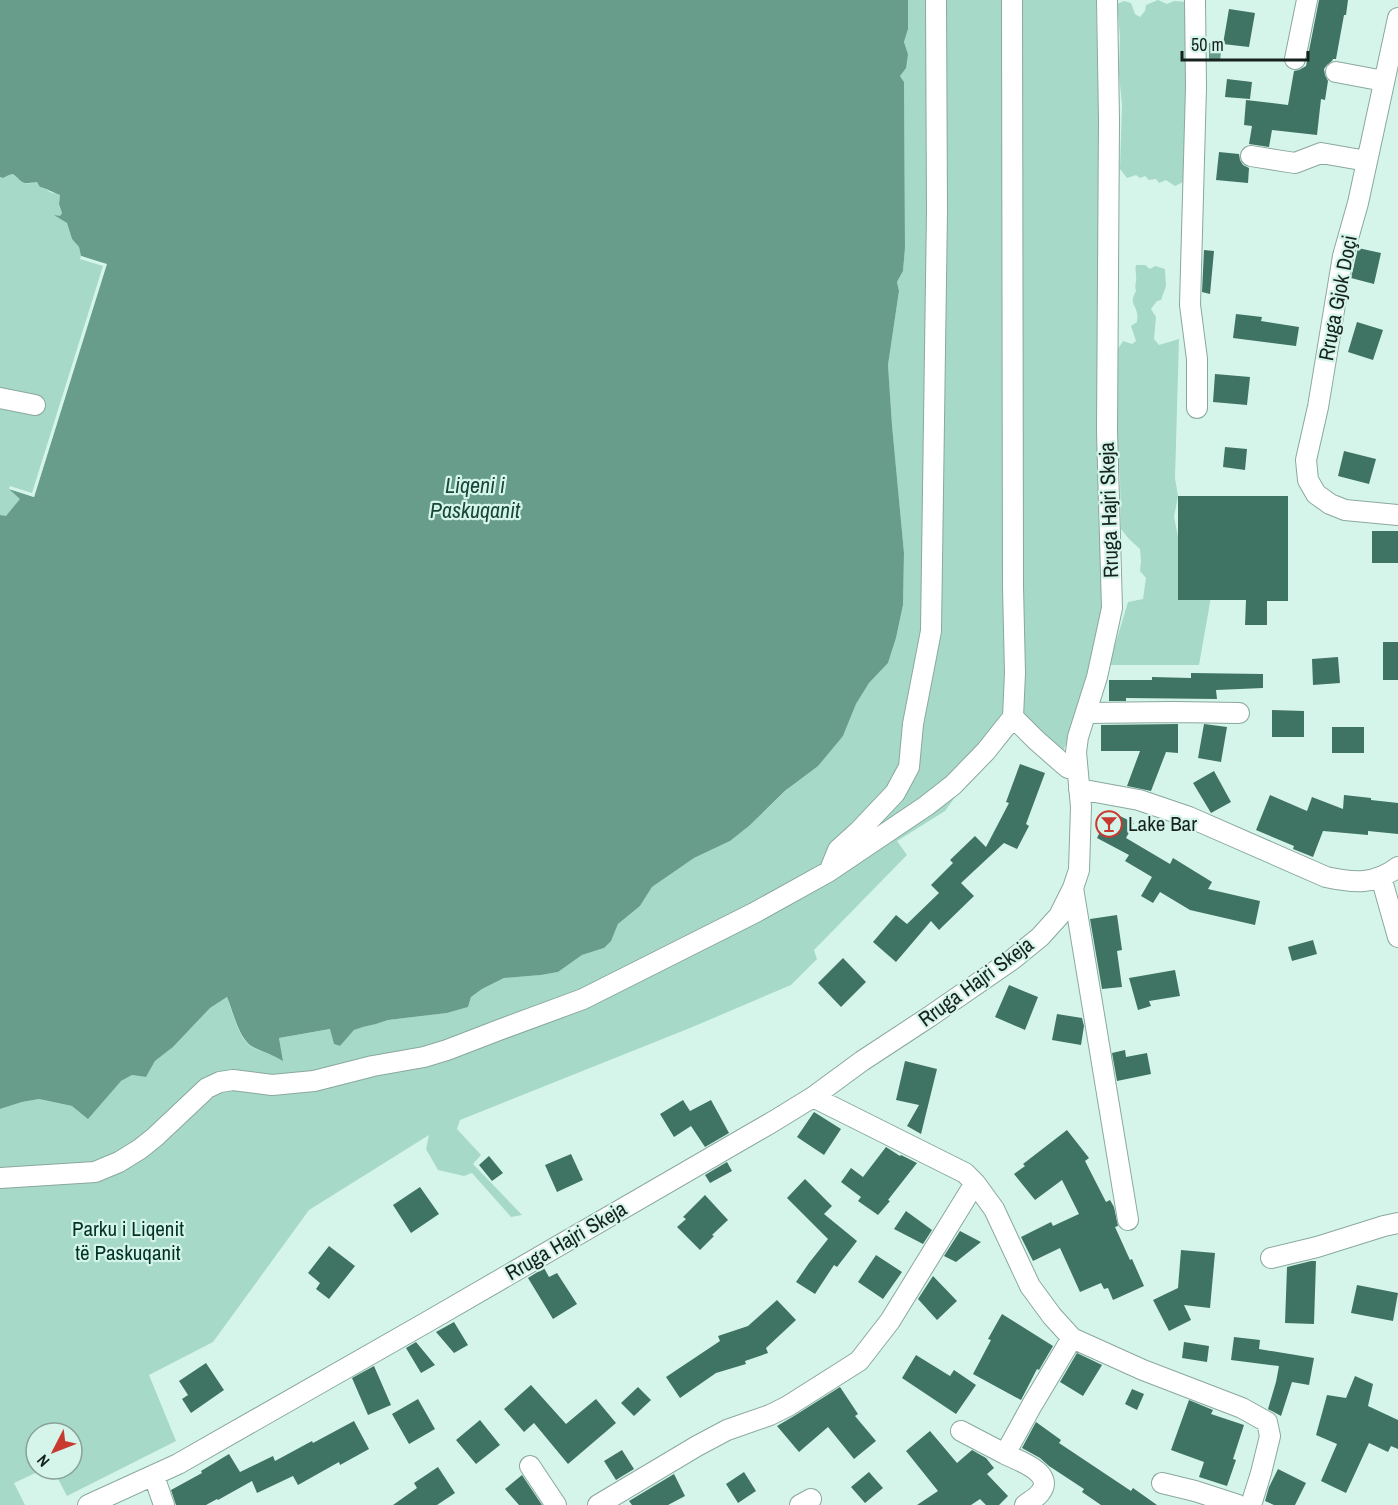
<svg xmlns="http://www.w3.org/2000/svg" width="1398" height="1505" font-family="'Archivo Narrow',sans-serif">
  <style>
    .green { fill: #a6d9c7 }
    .water { fill: #689d8b }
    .pier { fill: #d6f5ea }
    .building { fill: #3f7363 }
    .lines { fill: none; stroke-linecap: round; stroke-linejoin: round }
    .minor-casing { stroke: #8aa89d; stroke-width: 22 }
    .minor { stroke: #fff; stroke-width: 20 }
    .labels { text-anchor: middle; stroke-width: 4.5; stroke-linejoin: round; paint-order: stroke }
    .street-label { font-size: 21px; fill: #16221d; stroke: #d6f5ea }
    .poi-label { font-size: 21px; fill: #16221d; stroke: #d6f5ea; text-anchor: start }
    .park-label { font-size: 21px; fill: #003225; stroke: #d6f5ea }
    .water-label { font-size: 22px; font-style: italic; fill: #184639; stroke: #d6f5ea }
  </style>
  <rect width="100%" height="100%" fill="#d6f5ea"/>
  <!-- green -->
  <path class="green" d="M908 0H1096L1101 206 1103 613 1081 702 1063 752 1018 732 1006 736 975 769 945 811 897 841 907 855 814 950 817 959 791 985 690 1028 460 1120 457 1129 481 1155 473 1164 522 1215 511 1217 472 1173 464 1176 438 1170 426 1149 429 1135 309 1210 213 1342 149 1375 176 1441 67 1496 53 1469H72V1433H36V1469H44L14 1483 25 1505H0V1109L22 1102 39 1099 72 1106 109 1093 121 1081 132 1075 146 1077 155 1061 173 1047 210 1008 227 997C232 1011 239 1040 252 1047 262 1052 273 1055 283 1060L279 1038 331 1029 334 1044 340 1046 354 1030 363 1027 376 1024 388 1020 447 1013 468 1007 471 997 482 989 504 978 541 975 558 972 582 955 604 948 611 940 618 924 640 906 652 887 694 858 730 841 749 826 843 736 856 704 869 683 888 663 896 638 903 605 904 553 892 425 888 365 899 291 897 282 903 271 905 248 904 82 900 76 908 54 904 42 908 29Z
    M1158 0 1167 4 1174 1 1188 2 1183 182 1175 186 1166 180 1159 183 1156 179 1149 180 1145 176 1140 178 1136 175 1127 178 1120 169 1122 105 1119 74 1120 36 1117 4 1124 1 1131 3 1135 14 1140 17 1145 11 1146 5Z
    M13 174C24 183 22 185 37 182L50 192 60 195 59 204 62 213 60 216 67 223 72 239 79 247 81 256 107 264 34 497 12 491 21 499 6 517 0 515V177L3 178 9 175Z
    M1136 265H1145L1150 269 1155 266 1165 269 1166 286 1161 300 1157 301 1151 309 1156 317 1154 339 1159 345 1179 339 1175 478 1178 496 1174 517 1188 585 1211 597 1199 665H1109L1128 602 1143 599 1146 578 1140 571 1141 561 1140 549 1129 539 1121 529 1120 478 1115 428 1118 349 1123 341 1132 344 1136 341 1131 326 1137 322C1137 319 1138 316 1137 313 1135 303 1129 304 1136 291 1134 285 1137 282 1136 276 1136 271 1135 270 1136 265Z"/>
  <!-- water -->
  <path class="water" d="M0 0H908V29L904 42 908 54 906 68 900 76 904 82 905 248 903 271 897 282 899 291 888 365 892 425 904 553 903 605 896 638 888 663 869 683 856 704 843 736 818 766 786 790 749 826 730 841 694 858 652 887 640 906 618 924 611 941 604 948 582 955 558 972 541 975 504 978 482 989 471 997 468 1007 447 1013 388 1020 376 1024 363 1027 354 1030 340 1046 334 1044 330 1029 279 1038 283 1061C273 1055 263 1052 253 1047 239 1040 233 1011 227 997L210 1008 173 1047 155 1061 146 1077 132 1075 121 1081 88 1119 72 1106 39 1099 22 1102 0 1109V515L6 516 20 499 9 489 34 497 106 265 81 256 79 247 72 239 67 223 54 215 60 216 62 213 59 204 60 195C53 193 47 188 40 187L37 182C20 184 25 184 13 174L9 175 3 178 0 177Z
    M1209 43H1222L1220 61H1209Z"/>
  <!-- pier -->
  <path class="pier" d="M81 256 107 264 34 497 9 489 10 486 32 493 103 266 80 259Z"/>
  <!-- building -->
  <path class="building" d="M1319 0H1348L1346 15H1344L1336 59H1333L1332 61 1327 65 1324 69 1325 75 1328 81 1325 100 1321 99 1317 135 1272 130 1269 147 1249 144 1252 126 1244 125 1246 100 1288 105 1294 71 1299 70 1306 66Z
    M1229 9 1255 13 1249 47 1223 44Z
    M1227 79 1252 82 1250 99 1225 97Z
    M1219 152 1239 154 1240 160 1243 165 1249 168 1248 183 1216 180Z
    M1358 248 1381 253 1374 284 1351 278Z
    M1204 250 1214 251 1210 294 1202 292Z
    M1236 314 1262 317 1261 321 1299 327 1296 346 1233 338Z
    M1357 322 1383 330 1373 360 1348 352Z
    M1215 374 1250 377 1247 405 1213 402Z
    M1225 447 1247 449 1245 470 1223 467Z
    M1344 451 1376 459 1369 484 1338 476Z
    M1178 496H1288V601H1267V625H1245L1246 600H1178Z
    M1372 531H1398V563H1372Z
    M1383 642H1398V680H1383Z
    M1338 657 1340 683 1313 685 1312 659Z
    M1191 673 1263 674V688L1216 690 1217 699 1126 698V701H1109V680H1152V677L1191 678Z
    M1272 710 1304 711V737H1272Z
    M1178 724V753L1166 752 1151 791 1127 786 1140 751H1101V725Z
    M1204 724 1227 727 1221 762 1198 758Z
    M1332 727H1364V753H1332Z
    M1020 764 1045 773 1026 824 1029 826 1017 849 1004 843 961 883 974 896 939 930 931 921 896 962 873 942 896 915 907 924 939 893 931 885 953 863 950 860 975 836 986 847 1009 803 1006 802Z
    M1214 771 1231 802 1211 813 1193 783Z
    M1270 795 1307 811 1312 797 1343 809 1344 795 1371 798V800L1398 803V834L1368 831V835L1323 831 1313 857 1293 849 1294 846 1256 830Z
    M1110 811 1134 823 1126 838 1170 864 1173 858 1212 882 1208 889 1260 901 1255 925 1190 910 1160 892 1153 903 1141 896 1152 877 1125 861 1129 855 1097 838Z
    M1117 915 1122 950 1117 951 1122 987 1102 989 1090 919Z
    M1313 940 1317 954 1292 961 1288 947Z
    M843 958 866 982 841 1007 818 983Z
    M1175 970 1180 996 1149 1001 1151 1006 1138 1010 1129 978Z
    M1009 985 1038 997 1025 1030 995 1017Z
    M1057 1014 1082 1018 1084 1026 1081 1045 1052 1040Z
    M1125 1050 1126 1057 1147 1053 1151 1074 1117 1081 1112 1053Z
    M905 1061 937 1069 921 1134 907 1126 919 1105 896 1100Z
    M683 1100 690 1111 711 1100 729 1133 705 1147 691 1126 674 1137 660 1114Z
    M814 1112 841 1129 824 1155 797 1137Z
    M1067 1130 1089 1158 1085 1161 1106 1202 1110 1200 1114 1207 1118 1226 1115 1227 1130 1260 1132 1259 1144 1286 1113 1300 1108 1288 1104 1289 1101 1283 1080 1292 1060 1248 1033 1261 1021 1237 1051 1222 1053 1226 1079 1214 1062 1180 1035 1200 1014 1174 1025 1166 1023 1164Z
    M886 1147 900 1156 901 1155 917 1163 888 1200 890 1201 878 1215 858 1201 861 1197 841 1182 851 1168 863 1177Z
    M571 1154 583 1180 557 1192 545 1165Z
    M489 1156 503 1173 492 1181 479 1165Z
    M727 1162 732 1171 710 1183 705 1175Z
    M805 1179 832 1206 824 1214 857 1241 837 1267 834 1265 815 1294 796 1282 809 1263 828 1239 787 1198Z
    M420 1187 439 1214 411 1233 393 1205Z
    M705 1195 728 1220 712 1235 714 1236 700 1250 677 1227 686 1219 683 1217Z
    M906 1211 932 1230 923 1244 894 1229Z
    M960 1231 981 1242 956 1262 944 1256Z
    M329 1246 355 1266 329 1299 316 1289 320 1283 308 1273Z
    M1181 1250 1215 1253 1210 1308 1184 1305 1191 1320 1169 1331 1153 1300 1178 1288Z
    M876 1255 902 1272 883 1299 858 1282Z
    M1311 1261H1316L1314 1324 1285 1323 1287 1267Z
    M544 1268 549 1277 557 1273 577 1304 553 1319 528 1278Z
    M933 1276 957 1301 937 1320 918 1299Z
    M1357 1285 1398 1293 1393 1321 1351 1313Z
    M777 1300 796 1320 766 1348 768 1353 745 1361 746 1364 716 1373 680 1398 666 1377 720 1341 718 1336 748 1326Z
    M1002 1314 1053 1346 1039 1370 1037 1369 1021 1400 973 1374 991 1340 988 1339Z
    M454 1322 468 1345 454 1353 436 1332Z
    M1234 1337 1260 1340 1259 1349 1314 1358 1309 1385 1292 1382 1281 1416 1268 1409 1276 1382 1279 1366 1231 1360Z
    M416 1342 435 1365 421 1373 406 1348Z
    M1184 1342 1209 1346 1207 1362 1182 1358Z
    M1077 1353 1102 1365 1083 1396 1060 1382Z
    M916 1355 950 1376 954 1370 976 1385 956 1414 902 1378Z
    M206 1363 224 1390 191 1413 182 1399 188 1395 179 1381Z
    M374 1366 391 1405 368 1415 352 1378Z
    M1355 1376 1373 1384 1368 1406 1398 1420V1449L1391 1446 1388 1452 1369 1443 1346 1493 1321 1481 1337 1444 1316 1435 1327 1395 1346 1398Z
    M531 1385 566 1424 596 1399 616 1423 568 1464 534 1423 524 1432 504 1409Z
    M638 1387 651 1400 634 1416 621 1403Z
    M840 1387 858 1414 855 1416 876 1441 854 1459 828 1427 799 1452 777 1426 794 1416Z
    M1132 1389 1144 1394 1137 1410 1125 1404Z
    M418 1399 435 1429 409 1444 392 1414Z
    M1189 1400 1213 1410 1211 1414 1244 1425 1233 1459 1236 1460 1227 1486 1199 1477 1204 1462 1171 1450Z
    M480 1420 500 1445 476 1464 456 1440Z
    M354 1421 369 1449 340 1465 339 1462 298 1485 293 1476 257 1493 252 1481 218 1500 217 1499 206 1505H176L171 1490 202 1473 201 1471 229 1454 240 1472 273 1456 275 1461 312 1441 313 1443Z
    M1036 1422 1061 1440 1059 1443 1131 1491 1133 1488 1157 1505H1101L1082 1492 1084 1489 1049 1466 1040 1458 1022 1448Z
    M930 1431 957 1463 972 1450 986 1458 994 1468 987 1474 1008 1496 999 1505H986L980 1499 971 1505H917L938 1491 906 1451Z
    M622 1450 634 1469 616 1480 604 1461Z
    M438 1467 455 1493 437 1505H393L417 1488 414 1483Z
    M1278 1469 1306 1483 1295 1505H1274L1265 1501 1269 1487Z
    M744 1472 756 1491 738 1503 726 1484Z
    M869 1472 883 1488 865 1503 851 1487Z
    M674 1474 685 1496 668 1505H632L629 1501Z
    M522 1475 542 1505H519L505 1489Z"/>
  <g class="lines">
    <!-- minor casing -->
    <g class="minor-casing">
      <path id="minor" d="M1012 0 1013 587 1015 673 1013 717 1036 740 1061 762 1068 768 1077 769
        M1195 0 1196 87 1190 305 1197 359V408
        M1398 18 1358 203 1343 256 1318 407 1306 460 1308 480 1316 494 1330 504 1345 510 1398 515
        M1295 59 1307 0
        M1336 72 1384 81
        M1251 156 1295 163 1321 153 1367 161
        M0 398 35 405
        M1086 713 1174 712 1239 713
        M1079 789 1139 800 1189 817 1326 877C1354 883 1374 885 1398 867
        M831 867 838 850 859 831 895 793 909 767 913 724 931 631 937 210 936 0
        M1381 877 1398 937
        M1073 888 1128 1220
        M813 1097 965 1173 975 1183 994 1209 1030 1286 1052 1316 1072 1338 1143 1370 1242 1408 1267 1422 1270 1436 1261 1473 1251 1505
        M0 1178 95 1172 119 1162 140 1149 155 1137 207 1088 220 1082 233 1080 272 1085 314 1081 373 1066 424 1057 447 1050 499 1030 583 999 754 913 828 872 926 806 953 785 986 751 1013 717
        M1271 1258 1317 1247 1384 1226 1398 1223
        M961 1431 1005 1454
        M530 1466 556 1505
        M154 1476 164 1505
        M1162 1483 1195 1491 1238 1505
        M88 1505 178 1464 427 1322 774 1121 813 1097 862 1061 929 1017 1013 959 1040 937 1059 916 1073 888 1079 870 1081 807 1076 752 1078 737 1097 677 1112 608 1107 431 1109 120 1107 0
        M598 1505 697 1446 727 1430 770 1415 788 1406 859 1361 890 1321 975 1183
        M800 1505 811 1499
        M1025 1505C1030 1501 1036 1498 1040 1493 1056 1473 1019 1461 1005 1454L1032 1405 1072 1338"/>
    </g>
    <!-- minor -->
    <use href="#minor" class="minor"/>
  </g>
  <!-- icons -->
  <defs>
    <g id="bar-ring" transform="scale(1.35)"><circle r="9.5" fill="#d6f5ea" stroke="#c83a2f" stroke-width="1.5"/><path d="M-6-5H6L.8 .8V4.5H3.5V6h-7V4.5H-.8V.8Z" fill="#c83a2f"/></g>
  </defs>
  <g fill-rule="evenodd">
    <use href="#bar-ring" x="1109" y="824"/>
  </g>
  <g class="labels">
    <!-- street labels -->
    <g class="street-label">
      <text transform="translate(1338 298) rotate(-79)" y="7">Rruga Gjok Doçi</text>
      <text transform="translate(1109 510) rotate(-92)" y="7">Rruga Hajri Skeja</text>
      <text transform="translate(976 982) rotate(-36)" y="7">Rruga Hajri Skeja</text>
      <text transform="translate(566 1241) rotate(-30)" y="7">Rruga Hajri Skeja</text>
    </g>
    <!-- poi labels -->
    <g class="poi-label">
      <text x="1128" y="831">Lake Bar</text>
    </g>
    <!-- park labels -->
    <g class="park-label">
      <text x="128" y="1236">Parku i Liqenit<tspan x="128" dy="24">të Paskuqanit</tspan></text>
    </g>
    <!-- water labels -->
    <g class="water-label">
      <text x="475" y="493">Liqeni i<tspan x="475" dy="25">Paskuqanit</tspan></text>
    </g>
  </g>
  <!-- north arrow -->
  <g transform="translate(54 1451) rotate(228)"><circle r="28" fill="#d6f5ea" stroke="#89a198" stroke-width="1.5"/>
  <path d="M0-4.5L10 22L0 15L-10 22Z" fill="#c83a2f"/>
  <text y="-9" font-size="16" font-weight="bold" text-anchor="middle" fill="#16221d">N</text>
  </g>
  <!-- scale -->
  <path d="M1182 51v9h126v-9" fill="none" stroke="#16221d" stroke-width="3"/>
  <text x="1191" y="51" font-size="18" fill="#16221d" stroke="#d6f5ea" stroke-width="4.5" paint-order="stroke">50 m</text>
</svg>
